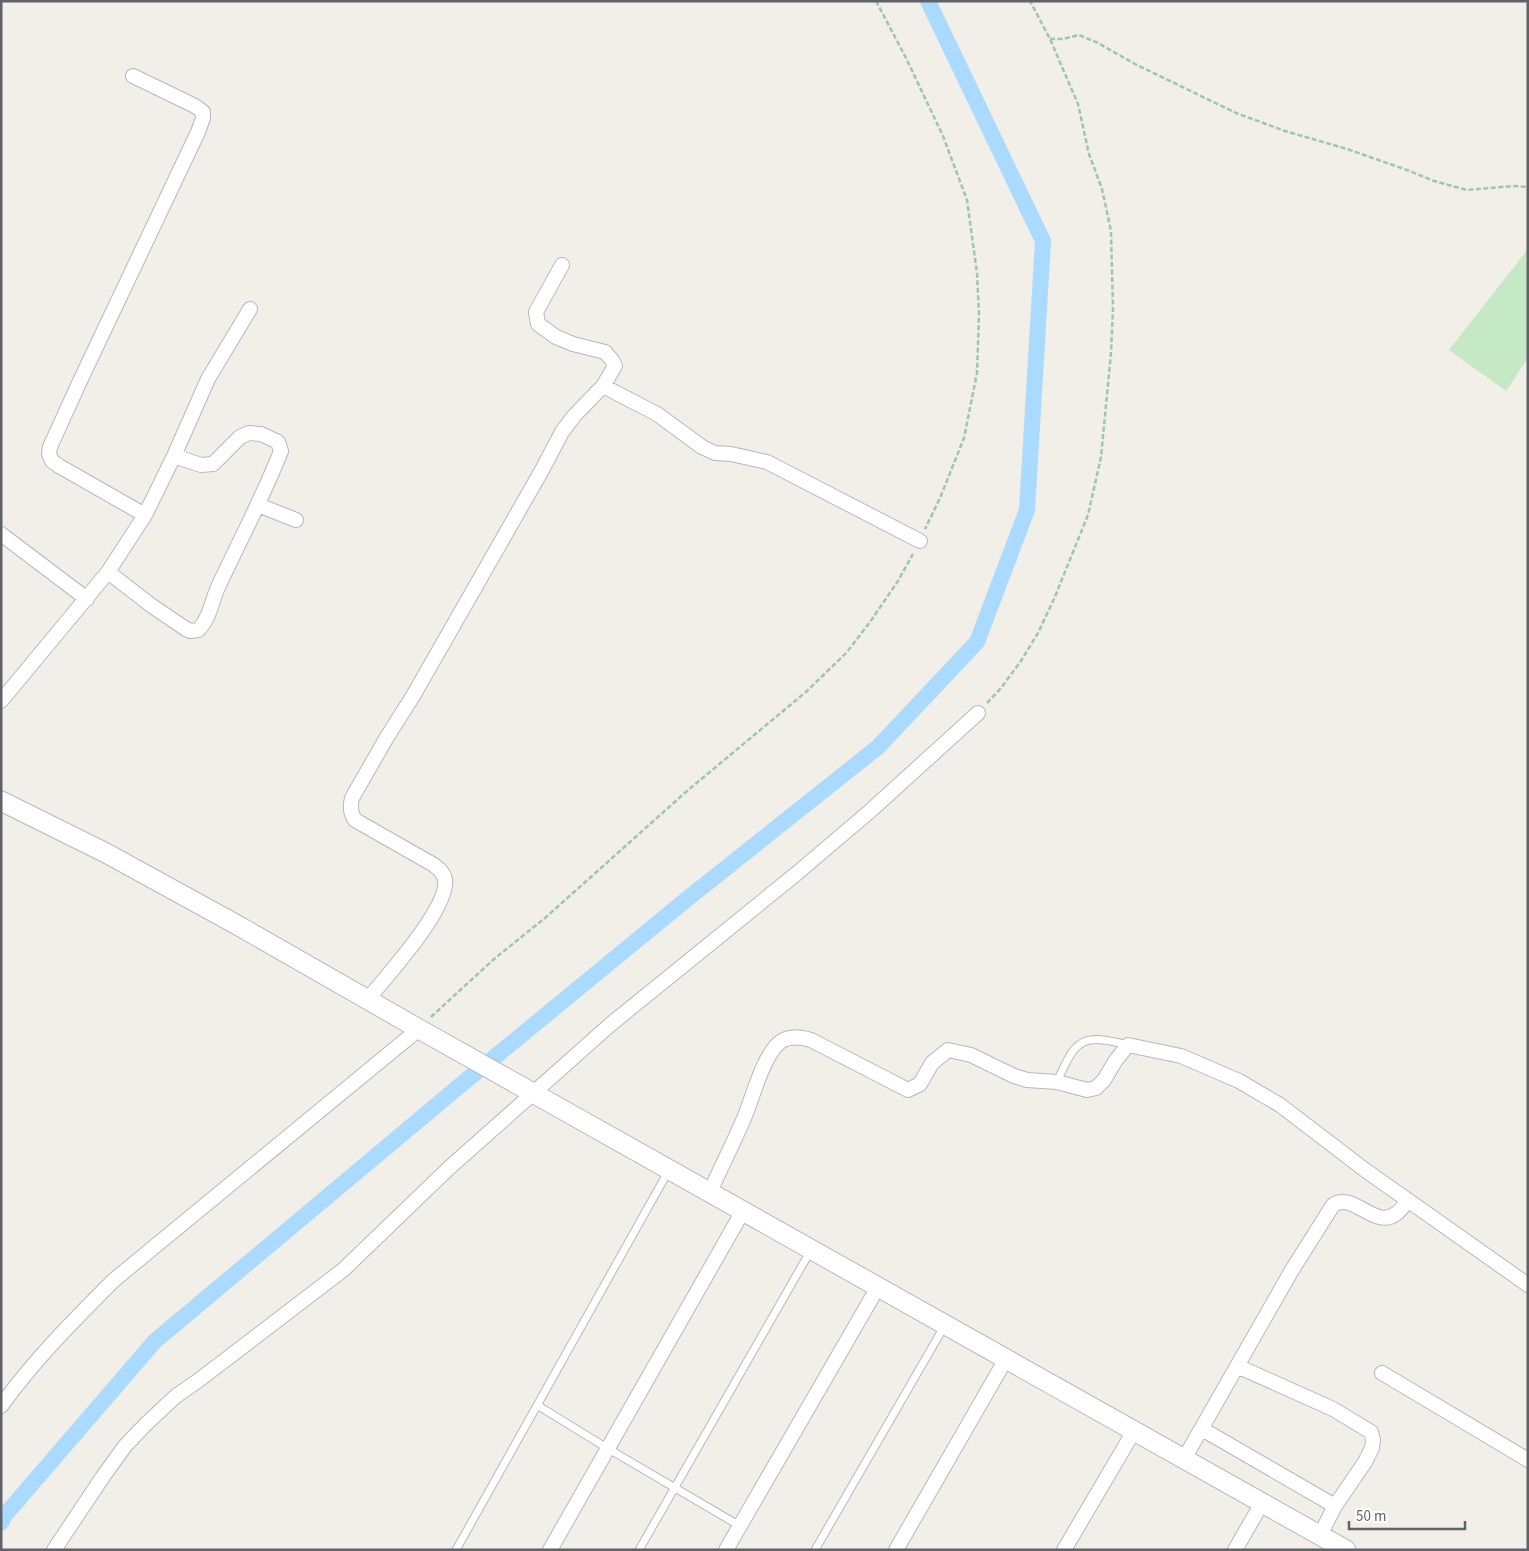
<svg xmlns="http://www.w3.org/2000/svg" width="1529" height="1551" font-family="'Source Sans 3',sans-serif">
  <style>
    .green { fill: #c5e8c5 }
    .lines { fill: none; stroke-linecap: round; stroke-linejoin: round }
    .canal { stroke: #aadaff; stroke-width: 16 }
    .lane-casing { stroke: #b5b8bc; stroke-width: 9 }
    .street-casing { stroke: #b5b8bc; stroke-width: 16 }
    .secondary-casing { stroke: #b6babf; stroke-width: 21 }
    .path { stroke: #9cc7a9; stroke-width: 2.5; stroke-dasharray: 5 2.5; stroke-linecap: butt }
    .lane { stroke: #fff; stroke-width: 7 }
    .street { stroke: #fff; stroke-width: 14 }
    .secondary { stroke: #fff; stroke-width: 19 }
  </style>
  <rect width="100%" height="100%" fill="#f1efe8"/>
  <!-- green -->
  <path class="green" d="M1528 249V358L1506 391 1449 350Z"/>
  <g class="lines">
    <!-- canal -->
    <path class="canal" d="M1 1523 5 1515 155 1341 457 1088 687 899 878 747 977 642 1027 510 1043 241 928 1"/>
    <!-- lane casing -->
    <g class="lane-casing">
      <path id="lane" d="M1057 1082C1076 1039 1081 1033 1128 1045
        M537 1405 607 1448 740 1526
        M456 1550 669 1170
        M639 1550 811 1250
        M815 1550 945 1325"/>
    </g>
    <!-- street casing -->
    <g class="street-casing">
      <path id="street" d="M133 76 195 106 203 112V118L198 132 80 381 50 447 49 454 52 461 59 466 145 515
        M562 265 536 312 538 324 556 337 573 344 605 352 612 360 615 366 603 386
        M258 505 296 520
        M1 534 87 599
        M108 572 152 606 186 629 190 631 198 630C210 619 212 599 219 585 240 540 263 497 281 451L278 442 261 434 249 433 240 437 213 464 201 465 174 456
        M1 701 108 572 145 515 174 456 208 379 250 309
        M368 999C386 977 449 908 445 880 444 873 439 869 434 865L355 820C350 813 350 806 352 798L387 737 413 696 542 470 562 432 574 416 603 386 657 414 702 447 715 453 731 454 767 462 920 541
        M710 1192C721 1167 734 1142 745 1116 753 1096 763 1057 779 1043 788 1035 800 1037 811 1040L908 1090 920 1084 932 1063 948 1050 971 1055 1014 1076 1027 1080 1057 1082 1087 1090 1096 1088 1104 1080 1116 1060 1128 1045 1181 1056 1239 1081 1280 1105 1365 1170 1528 1285
        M1237 1366 1333 1409 1371 1432 1373 1440 1372 1448 1365 1462 1335 1506 1320 1535
        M1382 1373 1528 1460
        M1 1406C34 1360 74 1320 114 1280L419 1029
        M1202 1429 1335 1506
        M1184 1459 1292 1270 1333 1205C1354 1191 1375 1231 1397 1213 1401 1210 1404 1205 1408 1201
        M54 1550 102 1478 125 1446 146 1424 176 1396 199 1380 343 1270 449 1168 611 1024 796 874 869 812 978 713
        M550 1550 743 1211
        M726 1550 878 1287
        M896 1550 1006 1359
        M1064 1550 1134 1431
        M1235 1550 1262 1503"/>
    </g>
    <!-- secondary casing -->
    <g class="secondary-casing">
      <path id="secondary" d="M1 801 106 853 239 926 419 1029 1346 1550"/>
    </g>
    <!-- path -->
    <path class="path" d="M876 1 906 58 943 136 967 200 977 273 979 315 977 373 964 438 940 498 925 529
      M1050 39H1063L1079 35 1098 43 1135 64 1236 113 1285 131 1347 149 1407 170 1434 181 1467 190 1513 186 1528 187
      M987 703 1001 688 1021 661 1038 633 1054 599 1088 515 1101 457 1111 353 1113 309 1111 231 1102 189 1089 154 1078 104 1050 39 1030 1
      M431 1017 494 959 545 918 687 791 807 691 847 652 870 622 898 581 913 554"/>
    <!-- lane -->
    <use href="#lane" class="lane"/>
    <!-- street -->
    <use href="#street" class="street"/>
    <!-- secondary -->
    <use href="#secondary" class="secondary"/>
  </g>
  <!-- border -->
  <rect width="1529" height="1551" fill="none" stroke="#5f6368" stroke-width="5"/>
  <!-- scale -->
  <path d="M1349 1521v8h116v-8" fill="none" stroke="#5f6368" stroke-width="2.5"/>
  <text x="1356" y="1521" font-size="15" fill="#5f6368" stroke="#ffffff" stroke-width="4" paint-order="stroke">50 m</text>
</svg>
